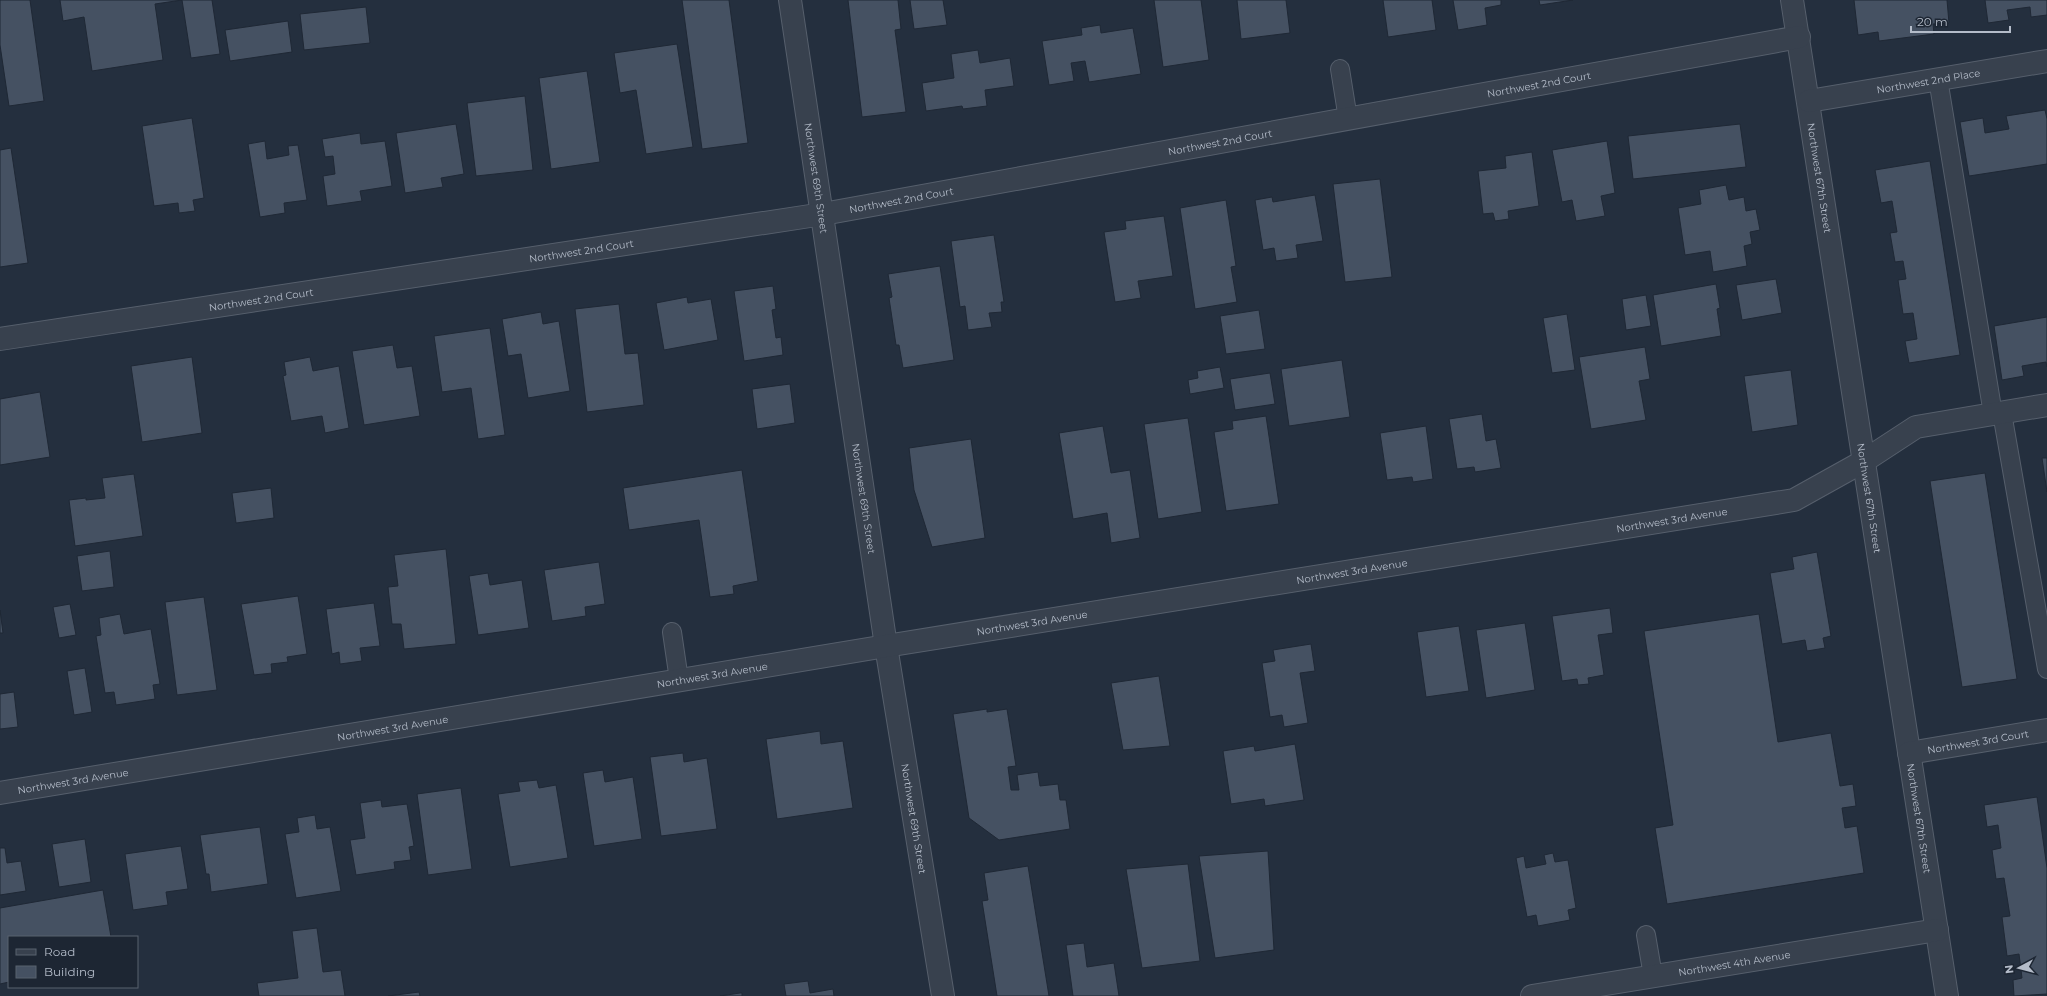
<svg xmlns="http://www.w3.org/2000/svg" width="2047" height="996" font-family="Montserrat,sans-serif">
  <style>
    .building { fill: #455162; stroke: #1f2835 }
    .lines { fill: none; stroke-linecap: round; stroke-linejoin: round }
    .lane-casing { stroke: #565f6c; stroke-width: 20 }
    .street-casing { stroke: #565f6c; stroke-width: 24 }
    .lane { stroke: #38414e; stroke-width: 18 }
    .street { stroke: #38414e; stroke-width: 22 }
    .labels { text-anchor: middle; stroke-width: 3; stroke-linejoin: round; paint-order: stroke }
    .street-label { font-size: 10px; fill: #b4bcc9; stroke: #1d2633 }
  </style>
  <rect width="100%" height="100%" fill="#242f3e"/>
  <!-- building -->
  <path class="building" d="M0 0H30L44 101 9 106 0 45Z
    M60 0H212L220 54 191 58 182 0 155 4 163 60 92 71 84 17 63 21Z
    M682 0H729L748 143 702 149Z
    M848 0H898L901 29 895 30 906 112 862 117Z
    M910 0H943L947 25 914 29Z
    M1154 0H1201L1209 60 1163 67Z
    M1237 0H1286L1290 33 1241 39Z
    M1383 0H1432L1436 30 1388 37Z
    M1453 0H1501V5L1485 8 1487 25 1458 30Z
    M1539 0H1573L1540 5Z
    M1854 0H1947L1949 23 1933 24 1934 34 1879 41 1878 32 1858 35Z
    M1985 0H2047V15L2031 17 2030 7 2007 10 2009 20 1988 23Z
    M366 7 370 43 304 50 300 14Z
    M288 21 292 52 230 61 225 30Z
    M1100 25 1101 33 1133 28 1141 74 1089 82 1085 61 1071 63 1074 81 1049 85 1042 41 1082 35 1081 28Z
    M677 44 693 147 646 154 636 90 620 93 614 53Z
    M978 50 980 63 1010 58 1014 86 985 90 987 106 963 109 962 106 926 111 922 83 954 78 951 54Z
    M587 71 600 162 551 169 539 78Z
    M525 96 533 170 476 176 467 103Z
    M2045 110 2047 119V164L1969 176 1960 122 1983 118 1985 133 2009 129 2006 116Z
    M192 118 204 198 193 200 195 211 179 213 178 203 154 206 142 126Z
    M456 124 464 174 441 178 443 187 405 193 396 133Z
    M1740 124 1746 167 1633 179 1628 136Z
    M360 133 361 144 385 141 392 186 360 191 362 201 327 206 323 176 335 174 333 156 325 157 322 139Z
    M265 141 267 159 289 155 288 146 298 145 307 200 284 203 285 213 260 217 248 144Z
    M1607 141 1615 193 1601 196 1605 216 1576 221 1572 200 1562 202 1552 150Z
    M11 148 28 263 0 267V150Z
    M1532 152 1539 206 1508 211 1509 219 1495 221 1493 213 1483 214 1478 171 1506 168 1505 156Z
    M1930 161 1960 355 1909 363 1905 341 1917 339 1913 313 1903 314 1898 280 1906 279 1903 261 1895 262 1890 233 1897 232 1892 201 1881 203 1875 170Z
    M1380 179 1392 277 1345 282 1333 184Z
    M1726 185 1729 200 1744 197 1746 211 1756 209 1760 230 1750 232 1752 244 1744 246 1747 266 1713 272 1710 251 1685 255 1678 208 1701 204 1699 190Z
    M1315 195 1323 241 1296 245 1298 258 1276 261 1274 248 1263 250 1255 200 1272 197 1273 202Z
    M1226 200 1236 266 1231 267 1237 302 1195 309 1180 208Z
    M1164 216 1173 276 1138 281 1141 298 1115 302 1104 232 1126 229 1125 221Z
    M994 235 1004 302H1001L1002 312 989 313 992 327 968 330 965 306 960 307 951 241Z
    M940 266 954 360 903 368 899 345H896L889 298 892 297 888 274Z
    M1776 279 1782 313 1742 320 1736 285Z
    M1716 284 1720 308 1717 309 1721 336 1661 346 1653 295Z
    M773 286 776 309 772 310 776 338 781 337 783 355 744 361 734 291Z
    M1646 295 1651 326 1626 330 1622 299Z
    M687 297 688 303 711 299 718 340 664 350 656 303Z
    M619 304 625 354 638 353 644 405 587 412 575 309Z
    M1259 310 1265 349 1226 354 1220 316Z
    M541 312 543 324 559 321 570 391 528 398 521 354 508 356 502 319Z
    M1567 314 1575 370 1552 373 1543 318Z
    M2047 317V367L2046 362 2022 366 2024 376 2002 380 1994 326Z
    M490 328 505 435 478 439 471 388 442 392 434 336Z
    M393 345 397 368 412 366 420 416 364 425 352 351Z
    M1645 347 1650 379 1639 381 1646 420 1591 429 1579 357Z
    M192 357 202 433 142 442 131 366Z
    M310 357 313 371 339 366 349 428 325 433 322 416 291 421 283 376 286 375 284 362Z
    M1342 360 1350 417 1289 426 1281 369Z
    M1220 367 1224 388 1190 394 1188 380 1198 378 1197 371Z
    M1791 370 1798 425 1752 432 1744 376Z
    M1270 373 1275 404 1235 410 1230 379Z
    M790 384 795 423 757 429 752 389Z
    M40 392 50 457 0 465V399Z
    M1482 414 1486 441 1496 439 1501 468 1475 472 1474 467 1457 469 1449 419Z
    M1266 416 1279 504 1226 511 1214 432 1233 429 1232 421Z
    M1188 418 1202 512 1158 519 1144 424Z
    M1103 426 1111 473 1130 470 1140 538 1111 543 1107 513 1073 519 1059 433Z
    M1426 426 1433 479 1413 482 1412 477 1387 480 1380 433Z
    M971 439 985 538 932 547 914 490 909 448Z
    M2042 458H2047V492Z
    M742 470 758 581 733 586 734 594 710 597 699 520 629 530 623 488Z
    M1985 473 2017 679 1962 687 1930 481Z
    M134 474 143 536 75 546 69 500 86 498V500L105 498 102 478Z
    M271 488 274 518 236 523 232 493Z
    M446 549 456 644 404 649 401 624H392L388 587 398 586 394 555Z
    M110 551 114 587 82 591 77 556Z
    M1817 552 1831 636 1823 638 1825 648 1807 651 1805 640 1782 644 1770 573 1794 569 1792 557Z
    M599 562 605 604 585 607 586 616 552 621 544 570Z
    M488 573 490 585 522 580 529 628 478 635 469 576Z
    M298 596 307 654 287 657 288 662 271 664 272 673 254 675 241 604Z
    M204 597 217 690 177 695 165 602Z
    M374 603 380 646 360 648 362 661 340 664 339 652 332 654 326 609Z
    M70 604 76 635 59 638 53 607Z
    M1610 608 1613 633 1598 635 1604 675 1588 678 1589 684 1578 685 1577 679 1562 681 1552 616Z
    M0 610 3 633H0Z
    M120 614 124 634 151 629 160 684 153 685 155 699 116 705 114 692 105 693 96 636 101 635 99 618Z
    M1759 614 1778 742 1831 733 1840 786 1853 784 1856 806 1842 808 1845 828 1857 826 1864 873 1667 904 1655 828 1673 825 1644 631Z
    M1525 623 1535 690 1486 698 1476 630Z
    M1459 626 1469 691 1426 697 1417 632Z
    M1311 644 1315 671 1300 673 1308 723 1284 727 1282 715 1270 717 1262 663 1275 661 1273 650Z
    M85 668 92 712 74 715 67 671Z
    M1159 676 1170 746 1123 750 1111 683Z
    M14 692 18 727 0 729V694Z
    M987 709V712L1007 709 1016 766 1008 767 1011 790H1019L1017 775 1038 772 1040 786 1058 784 1060 800H1066L1070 829 999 840 969 818 953 714Z
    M820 731 821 744 843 741 853 808 777 819 766 739Z
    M1295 744 1304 800 1265 806 1264 799 1231 804 1223 751 1254 746 1255 751Z
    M683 753 684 762 707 758 717 829 661 836 650 757Z
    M603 770 605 782 633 777 642 839 594 846 583 773Z
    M537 780 539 788 556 785 568 858 510 867 498 794 520 791 518 782Z
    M461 788 472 869 428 875 417 794Z
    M2037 797 2047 868V994L2014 996 2013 980 2022 978 2019 954 2007 956 2002 917 2010 916 2004 878 1996 879 1992 850 2001 848 1998 825 1987 827 1984 805Z
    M381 800 382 807 407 804 414 846 409 847 411 860 394 862 395 869 356 875 350 840 365 838 360 803Z
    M315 815 317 829 330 827 341 891 296 898 285 834 299 832 297 818Z
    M260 827 268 884 211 892 209 874H206L200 835Z
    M85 839 91 882 59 887 52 844Z
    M181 846 188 889 166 892 168 905 133 910 125 854Z
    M0 848H5L7 863 21 861 26 891 0 895Z
    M1268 851 1274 950 1215 958 1199 856Z
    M1553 853 1555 862 1568 860 1576 908 1568 910 1570 920 1538 926 1536 915 1527 917 1516 858 1524 856 1526 868 1546 864 1544 855Z
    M1188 864 1200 961 1142 968 1126 869Z
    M1028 866 1049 996H997L982 901 988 900 984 873Z
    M103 890 111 937H9V982L0 984V908Z
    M317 928 323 972 341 970 345 996H259L257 983 298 978 292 931Z
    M1084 943 1087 967 1114 963 1119 996H1073L1066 945Z
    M808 981 810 993 833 989 834 996H786L784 984Z
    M419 992 420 996H388Z
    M740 993H742V996H720Z"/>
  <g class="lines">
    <!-- lane casing -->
    <g class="lane-casing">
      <path id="lane" d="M1340 69 1348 119
        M1938 79 1993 414
        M2002 413 2047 669
        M672 632 679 680
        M1646 935 1653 976"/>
    </g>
    <!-- street casing -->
    <g class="street-casing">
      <g id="street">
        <path id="s1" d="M790 0 886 646 943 996"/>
        <path id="s2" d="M1792 0 1947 996"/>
        <path id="s3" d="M1809 101 2047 61"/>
        <path id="s4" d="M0 339 823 214 1799 37"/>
        <path id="s5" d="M1909 753 2047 730"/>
        <path id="s6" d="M0 793 886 646 1794 500 1864 461 1916 427 2047 405"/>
        <path id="s7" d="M1532 996 1937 930"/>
      </g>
    </g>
    <!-- lane -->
    <use href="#lane" class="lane"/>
    <!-- street -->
    <use href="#street" class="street"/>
  </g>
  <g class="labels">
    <!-- street labels -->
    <g class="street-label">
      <text dy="4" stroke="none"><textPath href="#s3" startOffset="121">Northwest 2nd Place</textPath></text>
      <text dy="4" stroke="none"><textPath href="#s4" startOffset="1560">Northwest 2nd Court</textPath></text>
      <text dy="4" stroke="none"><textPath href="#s4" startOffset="1236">Northwest 2nd Court</textPath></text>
      <text dy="4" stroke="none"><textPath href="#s1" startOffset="180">Northwest 69th Street</textPath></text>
      <text dy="4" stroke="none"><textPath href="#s2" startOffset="180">Northwest 67th Street</textPath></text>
      <text dy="4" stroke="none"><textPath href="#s4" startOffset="912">Northwest 2nd Court</textPath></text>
      <text dy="4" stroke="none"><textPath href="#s4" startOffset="588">Northwest 2nd Court</textPath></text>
      <text dy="4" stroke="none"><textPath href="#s4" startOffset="264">Northwest 2nd Court</textPath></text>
      <text dy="4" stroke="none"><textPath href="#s1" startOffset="504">Northwest 69th Street</textPath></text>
      <text dy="4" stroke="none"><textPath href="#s2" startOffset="504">Northwest 67th Street</textPath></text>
      <text dy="4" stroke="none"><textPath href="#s6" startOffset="1694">Northwest 3rd Avenue</textPath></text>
      <text dy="4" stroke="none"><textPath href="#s6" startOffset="1370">Northwest 3rd Avenue</textPath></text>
      <text dy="4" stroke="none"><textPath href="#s6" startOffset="1046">Northwest 3rd Avenue</textPath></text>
      <text dy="4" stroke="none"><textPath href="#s6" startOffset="722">Northwest 3rd Avenue</textPath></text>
      <text dy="4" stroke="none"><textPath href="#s6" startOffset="398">Northwest 3rd Avenue</textPath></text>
      <text dy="4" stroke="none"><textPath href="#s5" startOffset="70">Northwest 3rd Court</textPath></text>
      <text dy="4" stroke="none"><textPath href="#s6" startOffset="74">Northwest 3rd Avenue</textPath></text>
      <text dy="4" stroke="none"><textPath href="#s1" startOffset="828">Northwest 69th Street</textPath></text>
      <text dy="4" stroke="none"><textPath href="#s2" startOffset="828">Northwest 67th Street</textPath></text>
      <text dy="4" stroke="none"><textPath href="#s7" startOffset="205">Northwest 4th Avenue</textPath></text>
    </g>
  </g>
  <!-- legend -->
  <rect x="8" y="936" width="130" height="52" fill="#1d2633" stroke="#59626f"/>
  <rect x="16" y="949" width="20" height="6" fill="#38414e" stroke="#59626f"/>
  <text x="44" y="956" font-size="12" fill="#b4bcc9">Road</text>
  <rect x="16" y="966" width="20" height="12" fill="#455162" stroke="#59626f"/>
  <text x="44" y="976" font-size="12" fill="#b4bcc9">Building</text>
  <!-- north arrow -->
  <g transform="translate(2019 968) rotate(263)" stroke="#1d2633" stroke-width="3" paint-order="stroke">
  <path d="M0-3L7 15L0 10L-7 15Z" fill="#b4bcc9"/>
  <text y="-6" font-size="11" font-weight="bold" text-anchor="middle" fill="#b4bcc9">N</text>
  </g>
  <!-- scale -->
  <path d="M1911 26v6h99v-6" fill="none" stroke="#b4bcc9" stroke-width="2"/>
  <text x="1917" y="26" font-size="12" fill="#b4bcc9" stroke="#1d2633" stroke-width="3" paint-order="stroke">20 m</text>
</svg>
